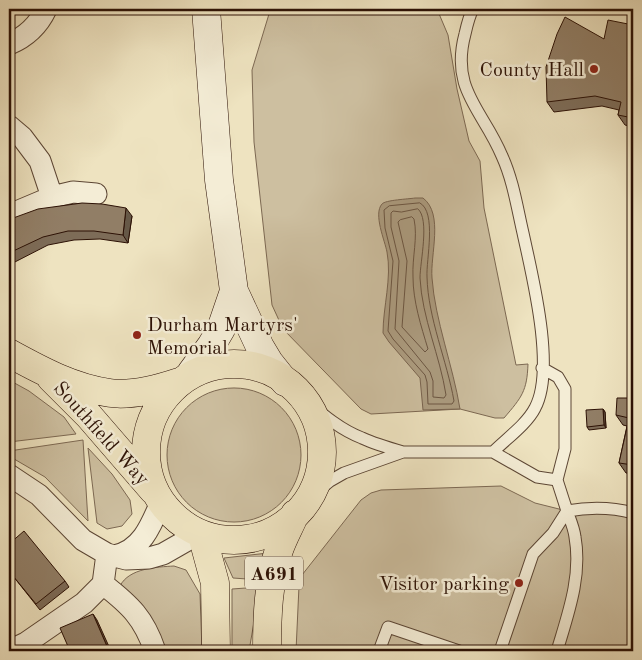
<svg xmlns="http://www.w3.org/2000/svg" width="642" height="660" font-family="'Old Standard TT',serif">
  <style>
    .green { fill: #cdbfa0; stroke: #7c6852 }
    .water { fill: #ac9c80; stroke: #79644f }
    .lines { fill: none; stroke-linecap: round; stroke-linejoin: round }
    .shore { stroke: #6c5642; stroke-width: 1 }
    .service-casing { stroke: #5c4634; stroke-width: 13 }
    .minor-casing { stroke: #5c4634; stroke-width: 23 }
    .secondary-casing { stroke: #2c1105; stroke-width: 29 }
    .trunk-casing { stroke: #2c1105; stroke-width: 29 }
    .service { stroke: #f4edd6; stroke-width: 11 }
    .minor { stroke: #f4edd6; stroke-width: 21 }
    .secondary { stroke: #f4edd6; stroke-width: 28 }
    .trunk { stroke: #eee3c0; stroke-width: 28 }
    .wall { fill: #7d6c58; stroke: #2c1105 }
    .shaded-wall { fill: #665847; stroke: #2c1105 }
    .building { fill: #917e66; stroke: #2c1105 }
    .poi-dot { fill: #8f2418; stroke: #f4edd6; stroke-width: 2 }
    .labels { text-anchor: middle; stroke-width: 5; stroke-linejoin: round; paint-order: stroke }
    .shield { fill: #f4edd6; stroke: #685344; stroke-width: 1 }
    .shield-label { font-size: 19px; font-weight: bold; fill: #2c1105 }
    .poi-label { font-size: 20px; fill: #2c1105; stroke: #f4edd6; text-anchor: end }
    .street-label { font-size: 20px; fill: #2c1105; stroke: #f4edd6 }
  </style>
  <rect width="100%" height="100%" fill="#eee3c0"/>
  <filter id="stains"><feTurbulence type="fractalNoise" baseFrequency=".004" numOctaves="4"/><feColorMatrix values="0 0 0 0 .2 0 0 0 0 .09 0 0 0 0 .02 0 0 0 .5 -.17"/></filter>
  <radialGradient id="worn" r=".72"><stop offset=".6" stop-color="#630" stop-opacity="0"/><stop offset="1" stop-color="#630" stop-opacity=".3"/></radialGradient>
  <!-- green -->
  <path class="green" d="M339 9H437L448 35 457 89 469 141 480 161 484 208 516 365 528 364C527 391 522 397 504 418H495L460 409 371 414 361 409 283 329 272 305 254 142 252 70 269 14Z
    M9 380 29 391 64 417 76 434 9 442Z
    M167 455a67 67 0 1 1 134 0a67 67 0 1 1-134 0Z
    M83 440 88 521 45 477 9 456V451Z
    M88 448 112 474 130 500 132 514 122 526 107 529 97 523Z
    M501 486 535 503 567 511 633 513V651H296L299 586 302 575 361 500 371 493 381 490Z
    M268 553 261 580 233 578 224 558Z
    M174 566 186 570 200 594 202 651H168L161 645 120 586C129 568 157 567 174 566Z
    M260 587 249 651H232V589Z"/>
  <!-- water -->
  <path class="water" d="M415 198H423C444 214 430 255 432 278 435 320 453 366 460 409L423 410 420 378 389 342 383 333C383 307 392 278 387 252 385 241 373 214 382 204 385 200 409 199 415 198Z"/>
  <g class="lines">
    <!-- shore -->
    <path class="shore" d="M420 203C437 212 426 260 427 277 428 318 447 361 454 401L452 404H428L427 382 425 375 393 339 388 331 393 261 385 228 384 210 389 206Z
      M418 209C430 219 420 262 420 278 422 318 440 356 446 395L444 398 433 397V381L430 372 395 329 399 261 391 227V213L393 211 401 212Z
      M412 217 414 219C418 238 412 257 413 277 413 301 421 326 428 349L425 352 402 327 407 261 398 222 400 220Z"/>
    <!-- service casing -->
    <g class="service-casing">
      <path id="service" d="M473 9C469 16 467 25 465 34 450 90 483 110 502 156 513 180 517 207 523 233 532 275 556 369 535 408 527 424 506 439 493 452
        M542 368 558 377 565 389V449L557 480
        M300 395C319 411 338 429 362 438 375 444 389 448 403 452
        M307 500 330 481 344 473 403 452H493L537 477 557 480 567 511 553 533 533 554 500 651
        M379 651 388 627 459 651
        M557 651C568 614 582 576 575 537 574 528 570 519 567 511 590 507 611 507 633 513"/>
    </g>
    <!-- minor casing -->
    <g class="minor-casing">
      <path id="minor" d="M9 44C26 37 38 26 46 9
        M9 126 22 137 40 161 52 197 73 192 96 194
        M14 213 52 197
        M9 475 39 495 83 540 107 554 126 559 149 558 163 554 198 534
        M114 556C141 551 151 526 161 502
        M103 584C130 605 144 618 155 651
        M9 651 26 643 84 603 103 584 107 554"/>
    </g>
    <!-- secondary casing -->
    <g class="secondary-casing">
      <path id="secondary" d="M206 9 219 180 234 291 260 347 269 362 285 382
        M191 373 211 346 221 329 234 291"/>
    </g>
    <!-- trunk casing -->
    <g class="trunk-casing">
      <path id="trunk" d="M9 353C40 370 73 388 110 393 132 396 158 389 179 382
        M146 452a88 88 0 1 1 176 0a88 88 0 1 1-176 0Z
        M51 378 89 416 153 490
        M202 535 215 583 216 651
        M267 651C267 617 268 582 279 550 283 538 290 526 295 514"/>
    </g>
    <!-- service -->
    <use href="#service" class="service"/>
    <!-- minor -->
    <use href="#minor" class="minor"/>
    <!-- secondary -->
    <use href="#secondary" class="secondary"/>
    <!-- trunk -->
    <use href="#trunk" class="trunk"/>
  </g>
  <!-- wall -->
  <path class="wall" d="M633 25V127L625 125 618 115 619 110 602 106 554 112 547 102 604 39Z
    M132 216 128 243 100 239 74 240 48 245 9 265V220Z
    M633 398V474L626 473 619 463 627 426 623 425 616 415Z
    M603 409 605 412 606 428 589 430 587 427Z
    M9 544 65 581 69 587 40 610 9 571Z"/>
  <!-- shaded-wall -->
  <path class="shaded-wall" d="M126 208 132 216 128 243 123 235Z
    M603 409 605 412 606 428 604 425Z
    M9 513 13 519 9 527Z
    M93 614 97 620 111 651H109Z"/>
  <!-- building -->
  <path class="building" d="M565 17 604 39 608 20 633 25V118L618 115 621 102 595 96 547 102 546 67 557 34Z
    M82 203 102 204 126 208 123 235 94 231H68L43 237 9 253V220L16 217 38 209Z
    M617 398H633V465L619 463 629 418 616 415Z
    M603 409 604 425 587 427 586 410Z
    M24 531 65 581 36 604 9 571V544Z
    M93 614 109 651H70L60 628Z"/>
  <!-- markers -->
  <g class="poi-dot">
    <circle cx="594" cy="69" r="5"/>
    <circle cx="137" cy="335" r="5"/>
    <circle cx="519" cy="583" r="5"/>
  </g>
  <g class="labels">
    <!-- shield labels -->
    <rect class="shield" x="245" y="556.5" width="58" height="33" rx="4"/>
    <g class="shield-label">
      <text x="274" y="580">A691</text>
    </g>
    <!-- poi labels -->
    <g class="poi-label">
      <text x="584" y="76">County Hall</text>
      <text x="147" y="331" text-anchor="start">Durham Martyrs'<tspan x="147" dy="23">Memorial</tspan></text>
      <text x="509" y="590">Visitor parking</text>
    </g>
    <!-- street labels -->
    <g class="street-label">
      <text transform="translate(102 433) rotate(48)" y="7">Southfield Way</text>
    </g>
  </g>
  <!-- margin -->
  <rect width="642" height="660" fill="none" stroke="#eee3c0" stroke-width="30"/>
  <rect x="10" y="10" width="622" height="640" fill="none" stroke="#2c1105" stroke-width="2.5"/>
  <rect x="15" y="15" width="612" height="630" fill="none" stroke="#2c1105"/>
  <rect width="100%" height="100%" filter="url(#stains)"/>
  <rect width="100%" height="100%" fill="url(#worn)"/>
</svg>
